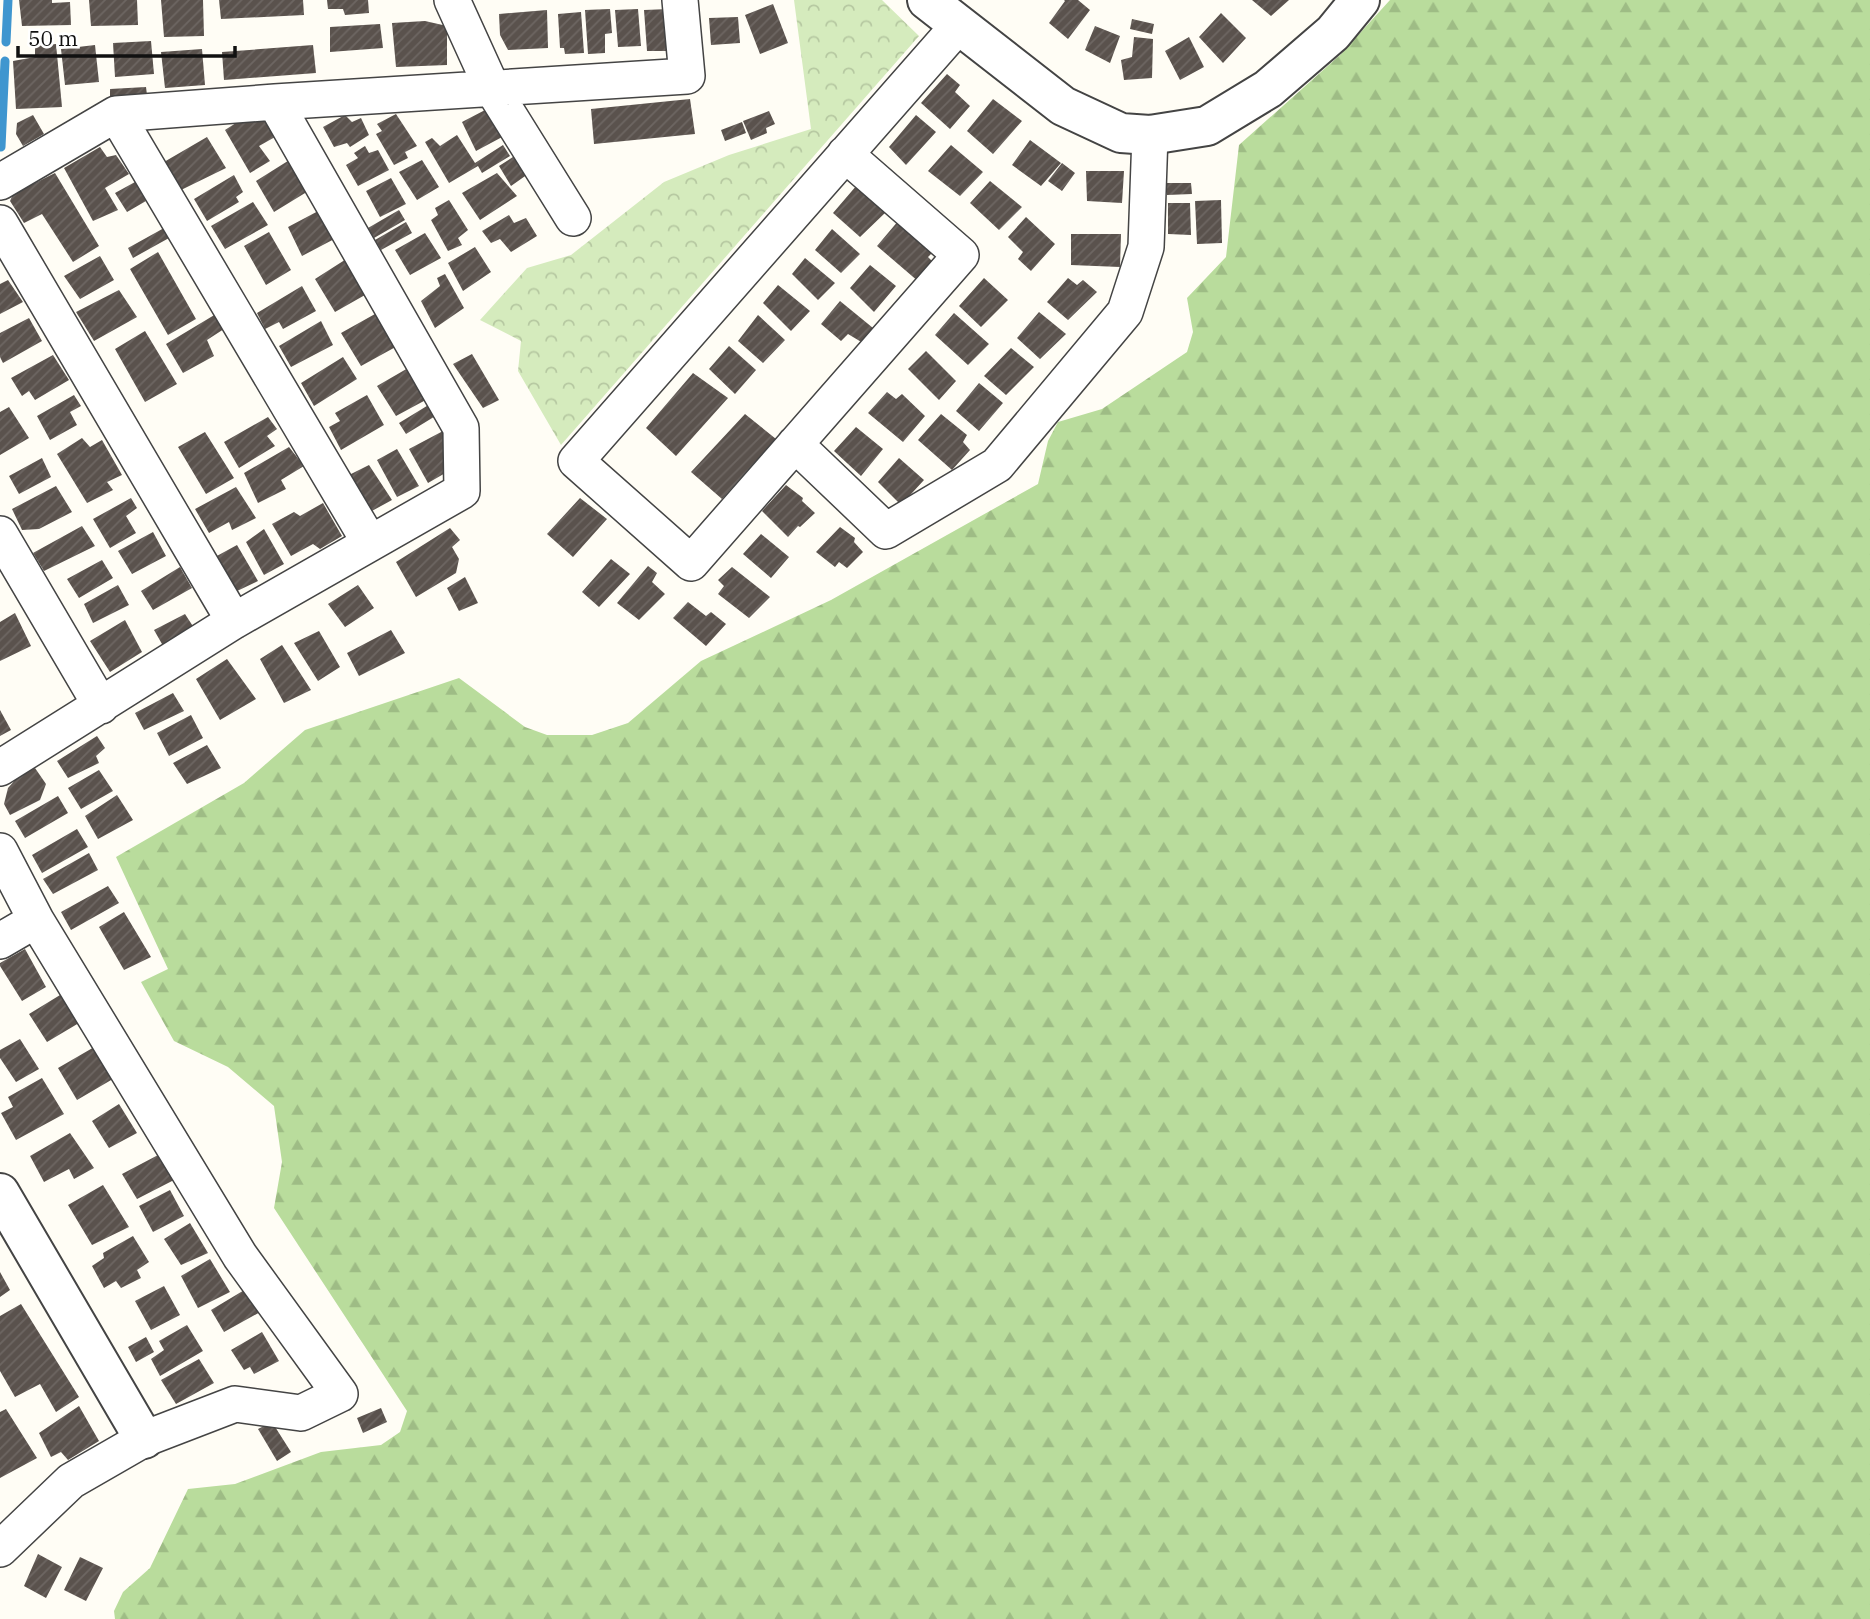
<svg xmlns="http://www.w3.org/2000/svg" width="1870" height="1619" font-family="'IBM Plex Serif',serif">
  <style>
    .forest { fill: url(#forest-firs) }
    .park { fill: url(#park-crowns) }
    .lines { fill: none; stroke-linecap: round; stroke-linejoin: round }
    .stream { stroke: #3f96cf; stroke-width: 9 }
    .building { fill: url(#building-hatch) }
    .minor-casing { stroke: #444; stroke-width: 38 }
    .tertiary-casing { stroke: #444; stroke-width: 42 }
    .minor { stroke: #fff; stroke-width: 35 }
    .tertiary { stroke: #fff; stroke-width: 38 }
  </style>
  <defs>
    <pattern id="forest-firs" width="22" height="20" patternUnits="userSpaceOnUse" patternTransform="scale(1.75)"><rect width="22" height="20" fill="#b9dc9c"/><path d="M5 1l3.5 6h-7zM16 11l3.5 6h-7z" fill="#9ebc85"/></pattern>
    <pattern id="park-crowns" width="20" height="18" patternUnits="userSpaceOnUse" patternTransform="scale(1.75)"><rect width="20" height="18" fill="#d5ebbd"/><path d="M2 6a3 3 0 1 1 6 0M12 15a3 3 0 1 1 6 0" fill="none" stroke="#b6c8a1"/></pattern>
    <pattern id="building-hatch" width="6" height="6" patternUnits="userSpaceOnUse" patternTransform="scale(1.75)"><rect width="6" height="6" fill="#5a524d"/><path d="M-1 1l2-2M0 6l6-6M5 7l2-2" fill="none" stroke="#6d6662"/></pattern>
  </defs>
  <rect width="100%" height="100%" fill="#fffdf5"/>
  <!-- forest -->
  <path class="forest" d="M1390 0H1870V1619H115L114 1611 123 1592 150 1568 188 1489 235 1484 321 1452 381 1445 400 1432 407 1411 274 1208 282 1162 274 1106 228 1067 174 1041 141 982 168 969 116 857 244 783 305 730 459 678 525 727 547 735H592L628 723 701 661 831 600 1038 484 1048 441 1058 422 1102 409 1187 352 1193 332 1187 298 1226 257 1239 145 1340 55Z"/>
  <!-- park -->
  <path class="park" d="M794 0H882L919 36 561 445 518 371 521 341 480 320 527 268 571 255 664 182 729 155 811 129Z"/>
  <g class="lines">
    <!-- stream -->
    <path class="stream" d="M6 42 8 0
      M1 147 5 61"/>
  </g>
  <!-- building -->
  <path class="building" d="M19 0H52V3L70 2 71 25 22 26Z
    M89 0H137L138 25 91 26Z
    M161 0H203L204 36 164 37Z
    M219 0H303L304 15 221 19Z
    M327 0H368L369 13 345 15 343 9H328Z
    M1064 0H1078L1090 10 1068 39 1049 23 1065 1Z
    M1252 0H1289L1271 16Z
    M773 4 788 43 760 54 745 15Z
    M610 9 612 33 605 34V53L588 54 585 10Z
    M638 9 641 46 618 47 615 10Z
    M669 9 672 51H647L644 10Z
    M547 10 548 48 508 50 500 35 499 14Z
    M581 12 584 53 565 54 564 48H560L558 14Z
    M1221 13 1246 38 1223 63 1199 37Z
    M738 17 740 43 711 45 709 18Z
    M1132 19 1154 24 1152 34 1130 29Z
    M425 21 447 26V65L396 67 392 23Z
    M380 24 383 48 330 52V27Z
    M1095 26 1120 36 1110 63 1085 50Z
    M1134 37 1153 39 1152 78 1124 80 1121 60 1132 57Z
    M1189 37 1204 67 1180 80 1165 51Z
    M151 41 154 74 115 77 113 43Z
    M56 44 62 107 16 109 13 61 35 57V46Z
    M95 45 99 82 65 85 61 49Z
    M313 45 316 73 224 80 222 52Z
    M202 49 205 85 165 88 161 52Z
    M947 74 960 85 955 92 970 106 950 129 921 103Z
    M146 87 147 95 110 97V89Z
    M690 99 695 134 594 144 591 109Z
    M993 99 1022 121 993 154 967 131Z
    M487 109 504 136 476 151 462 122Z
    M769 111 775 124 766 128 767 133 751 140 743 121Z
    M396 114 417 146 405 152 408 158 394 165 376 134 382 131 377 124Z
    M33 115 44 134 23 146 16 134 17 123Z
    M345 115 352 122 361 118 369 135 350 147 347 143 334 147 323 127Z
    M916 115 936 132 906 165 889 147Z
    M242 119 268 122 275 137 259 146 270 161 250 173 225 130Z
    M742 122 746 133 725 141 721 130Z
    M457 135 475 163 503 145 510 156 482 173 478 166 449 183 425 142 432 138 440 146Z
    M207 137 226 168 181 190 164 162Z
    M1030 140 1061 163 1041 186 1012 165Z
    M951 145 983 172 960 196 928 171Z
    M365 146 369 153 378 150 389 170 358 186 346 165 358 158 354 153Z
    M100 147 107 157 116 155 129 174 105 188 118 210 93 221 64 168Z
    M516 155 528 174 511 186 499 166Z
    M291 159 310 190 274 212 256 181Z
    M422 160 439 187 417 200 399 172Z
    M1062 163 1075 173 1062 191 1048 181Z
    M1086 171H1124L1122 203 1087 201Z
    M55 173 99 246 73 262 42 214 24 223 10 201 13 194Z
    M497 173 517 196 480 220 462 193Z
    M234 175 243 192 236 197 239 202 207 221 194 199Z
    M391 178 406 204 380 217 366 191Z
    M990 181 1022 207 999 230 970 203Z
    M135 182 146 201 127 212 115 193Z
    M1167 183H1191L1192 194 1167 195Z
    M857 185 886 212 860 237 833 213Z
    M449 200 468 230 458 238 462 245 448 251 431 220 438 215 435 208Z
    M1221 200 1222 243 1197 244 1195 201Z
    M253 202 268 225 225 249 211 226Z
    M1168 203H1190L1191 235 1168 234Z
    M322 209 340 236 302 256 288 227Z
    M399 210 405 220 374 238 368 228Z
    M509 215 514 223 526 218 537 236 511 252 500 239 491 243 482 231Z
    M1026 217 1055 244 1031 271 1018 259 1023 252 1008 237Z
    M899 220 936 249 928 257 935 264 919 282 877 246Z
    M406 222 412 233 381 250 375 240Z
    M164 228 169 238 133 258 128 248Z
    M832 229 860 254 841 273 815 250Z
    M269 232 291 270 266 285 244 246Z
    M425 233 441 258 410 275 395 250Z
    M1071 234H1121L1120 267 1071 265Z
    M475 247 491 272 463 291 448 263Z
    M158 252 196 319 168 335 130 269Z
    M100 256 114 280 80 299 64 276Z
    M351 256 372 291 335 312 315 279Z
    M805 258 835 283 818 300 792 274Z
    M870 265 896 286 874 312 850 288Z
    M445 274 464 308 435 328 421 301 440 286 437 278Z
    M984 278 1008 300 981 327 959 306Z
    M1068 278 1077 285 1083 280 1097 292 1068 320 1047 302Z
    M8 280 23 302 0 314V284Z
    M778 285 810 311 791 331 763 303Z
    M302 286 316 311 283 329 279 322 265 329 257 313Z
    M119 290 137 317 94 341 76 312Z
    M840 301 873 328 863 343 848 334 841 341 821 324Z
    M1039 312 1066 334 1040 359 1017 338Z
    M954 313 989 344 968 365 935 335Z
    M216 314 227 327 207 340 214 356 183 373 166 344Z
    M375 314 391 324 401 344 361 366 341 333Z
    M758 315 785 340 763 363 738 341Z
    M29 318 42 341 3 363 0 357V333Z
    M321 321 333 345 291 367 279 346Z
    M145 331 177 384 145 402 115 349Z
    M729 346 756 370 735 394 709 369Z
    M1011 348 1034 367 1006 395 984 376Z
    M926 351 956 381 939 400 908 369Z
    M472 354 499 400 483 408 453 364Z
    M53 355 69 380 35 400 29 391 22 396 11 378Z
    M343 357 357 379 314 406 301 383Z
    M415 364 435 395 396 416 377 386Z
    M693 373 728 398 676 456 646 428Z
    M979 383 1003 403 979 431 956 411Z
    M887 392 896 399 902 394 925 416 903 442 868 413Z
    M74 395 81 406 70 412 77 425 50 440 37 416Z
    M367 395 384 425 341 450 329 427 340 421 335 413Z
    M435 401 442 412 406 434 399 423Z
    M9 407 29 438 0 455V412Z
    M745 414 776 439 722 499 691 472Z
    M941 414 967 435 963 442 970 450 952 470 918 440Z
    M268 417 277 429 267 436 275 446 239 468 224 442Z
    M856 427 883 449 861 476 834 451Z
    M443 431 454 468 428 483 409 449Z
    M205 432 234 478 206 494 178 447Z
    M82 438 90 447 102 440 122 475 107 482 113 490 87 503 57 454Z
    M289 447 304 466 281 480 286 489 258 503 244 473Z
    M397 449 419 486 397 497 377 460Z
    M42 458 51 477 19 494 9 476Z
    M899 458 924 480 901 505 878 482Z
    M369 465 392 500 370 512 349 475Z
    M786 485 803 498 802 501 815 513 800 527 798 526 788 537 762 511Z
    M56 486 72 512 39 529 22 530 12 509Z
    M236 487 256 518 232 530 229 522 209 533 195 509Z
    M131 498 137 508 126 516 136 533 110 548 93 519Z
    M580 498 607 519 573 557 547 534Z
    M323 503 342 536 320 549 313 544 291 556 272 524 294 512 300 516Z
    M82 526 95 546 44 571 33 553Z
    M840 527 855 538 854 542 863 552 847 568 839 562 835 567 816 552Z
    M450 528 460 540 452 547 459 559 456 573 416 597 396 562Z
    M264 529 284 564 264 575 246 542Z
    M153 532 166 556 132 574 118 551Z
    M761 534 789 557 771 578 743 554Z
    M237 545 258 581 235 592 215 557Z
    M611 559 630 574 599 607 582 592Z
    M102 560 113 578 79 598 67 579Z
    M648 566 657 573 652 582 665 594 639 620 617 603Z
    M180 567 192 588 153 610 141 591Z
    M732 567 770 597 749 618 718 594 724 586 718 580Z
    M465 577 478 603 459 611 447 588Z
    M118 585 129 605 93 623 84 604Z
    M358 585 374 608 345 627 328 604Z
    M688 602 706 616 711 612 726 624 706 646 673 618Z
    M15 613 31 646 0 661V622Z
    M185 614 198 634 166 651 154 630Z
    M125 620 142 652 110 672 90 641Z
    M391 630 405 653 359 676 347 653Z
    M319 631 340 667 318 681 294 643Z
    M282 645 311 690 284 703 260 659Z
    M227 659 256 699 220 720 196 679Z
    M173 693 184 711 144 730 135 713Z
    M0 710 11 730 0 736Z
    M191 715 203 738 169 756 157 733Z
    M97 736 105 748 96 756 99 763 68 778 57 761Z
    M207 745 221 768 187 784 173 763Z
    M35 768 46 784 40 800 10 815 4 804 8 788 17 778Z
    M99 770 113 791 81 809 68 788Z
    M117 795 133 820 98 839 85 816Z
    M58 796 68 813 25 838 15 821Z
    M77 829 88 847 42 873 32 855Z
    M89 853 98 870 53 894 43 879Z
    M108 886 119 903 71 930 61 912Z
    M124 912 151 957 124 970 99 927Z
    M25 949 46 987 22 1001 0 966V963Z
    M65 992 84 1020 47 1042 29 1014Z
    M20 1039 39 1069 16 1082 0 1058V1050Z
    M96 1046 118 1076 77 1100 58 1068Z
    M42 1078 64 1114 16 1140 1 1113 13 1107 8 1097Z
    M119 1104 137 1133 109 1148 92 1121Z
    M70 1133 94 1168 74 1179 69 1169 44 1182 30 1156Z
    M160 1154 174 1180 137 1199 122 1174Z
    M103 1185 129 1227 92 1245 68 1205Z
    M170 1190 184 1216 153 1232 139 1206Z
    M190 1223 208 1253 181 1265 164 1239Z
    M133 1236 149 1262 137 1270 141 1278 121 1288 116 1281 104 1288 92 1266 104 1258 103 1253Z
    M210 1259 230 1292 198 1308 181 1276Z
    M0 1272 10 1290 0 1297Z
    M164 1286 180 1315 151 1330 135 1301Z
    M246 1289 262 1311 224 1332 211 1310Z
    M21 1304 79 1397 56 1412 40 1384 15 1397 0 1371V1316Z
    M187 1325 203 1351 160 1376 151 1359 164 1350 159 1341Z
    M262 1332 279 1361 254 1374 250 1367 244 1370 231 1350Z
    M146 1337 154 1352 136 1362 128 1347Z
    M199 1359 214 1383 176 1404 161 1380Z
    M79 1406 99 1441 68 1460 61 1452 51 1457 39 1433Z
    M381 1408 387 1422 363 1433 357 1418Z
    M6 1409 37 1458 0 1478V1412Z
    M272 1422 291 1452 277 1461 258 1429Z
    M38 1554 62 1567 46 1598 24 1586Z
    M80 1557 103 1568 86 1601 64 1590Z"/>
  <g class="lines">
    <!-- minor casing -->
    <g class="minor-casing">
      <path id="minor" d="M452 0 492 88 573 218
        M116 114 370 543
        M845 154 961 255 691 563 576 461 959 25
        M0 182 116 114 275 102 687 76 680 0
        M0 223 234 621
        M795 444 886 531 997 465 1125 312 1146 247 1150 135
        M0 534 101 706
        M0 768 234 621 462 491 461 428 275 102
        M0 851 36 920 240 1256 340 1394 301 1413 235 1404 144 1439 71 1481 0 1549
        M0 941 36 920"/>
    </g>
    <!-- tertiary casing -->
    <g class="tertiary-casing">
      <path id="tertiary" d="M927 0 1063 106 1121 133 1150 135 1207 126 1268 89 1333 33 1360 0
        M0 1193 144 1439"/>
    </g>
    <!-- minor -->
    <use href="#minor" class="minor"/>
    <!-- tertiary -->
    <use href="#tertiary" class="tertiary"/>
  </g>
  <!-- scale -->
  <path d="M18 46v10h217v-10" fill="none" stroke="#111111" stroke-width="3.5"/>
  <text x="28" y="46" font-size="21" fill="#111111" stroke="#ffffff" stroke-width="5" paint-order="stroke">50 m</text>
</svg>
